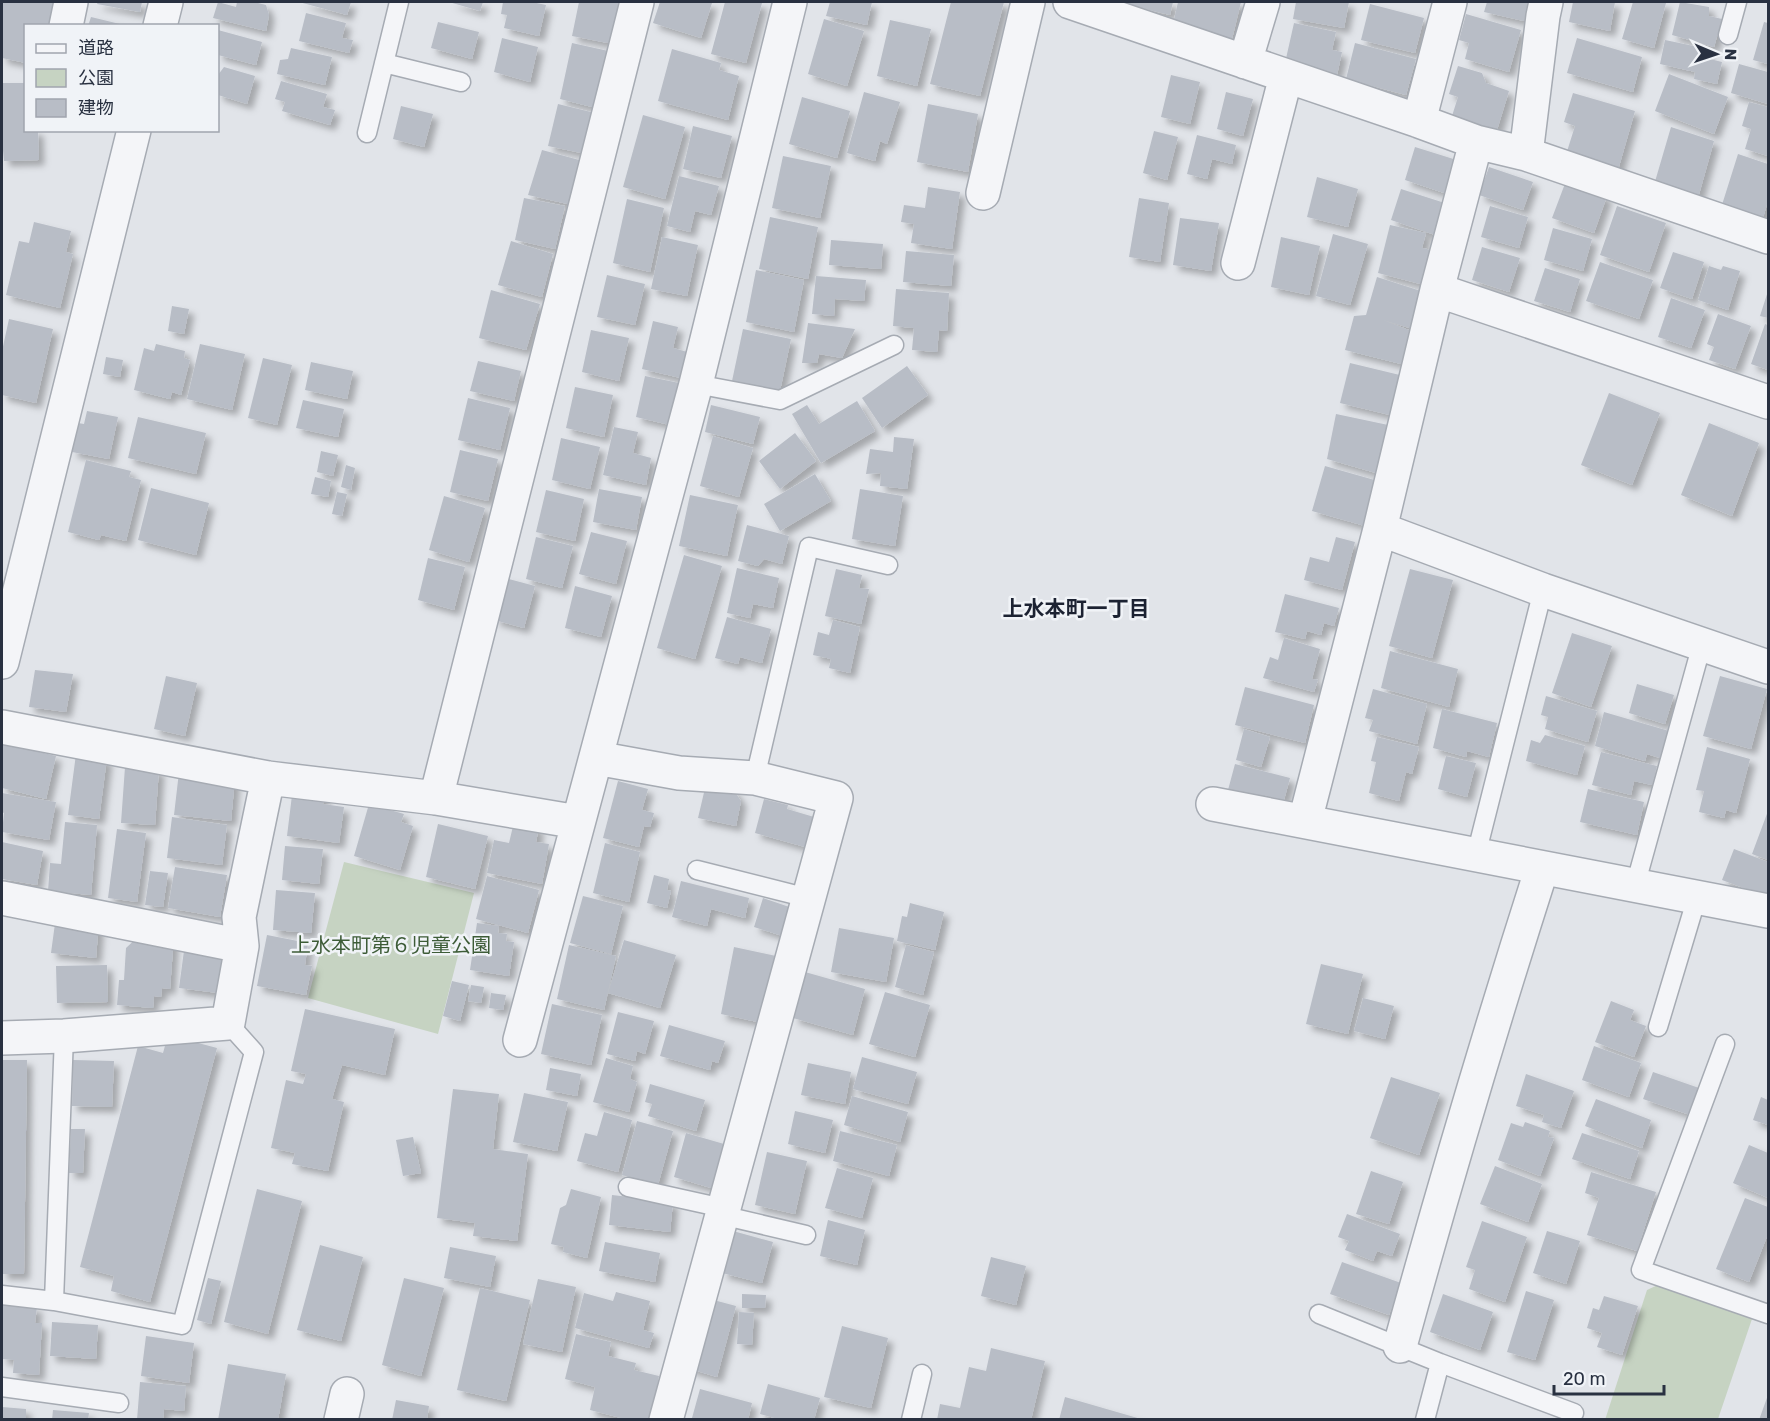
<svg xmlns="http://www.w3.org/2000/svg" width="1770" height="1421" font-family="Rubik,'Noto Sans JP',sans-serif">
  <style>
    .green { fill: #c6d3c2 }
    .building { fill: #b8bdc6; filter: url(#shadow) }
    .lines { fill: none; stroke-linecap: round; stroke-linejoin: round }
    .lane-casing { stroke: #a6abb3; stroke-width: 21 }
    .street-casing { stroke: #a6abb3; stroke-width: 36 }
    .lane { stroke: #f4f5f8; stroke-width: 18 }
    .street { stroke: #f4f5f8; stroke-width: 33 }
    .labels { text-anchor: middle; stroke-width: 5; stroke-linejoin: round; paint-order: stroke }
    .park-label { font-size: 20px; fill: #3d5c37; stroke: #f0f3f7 }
    .neighbourhood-label { font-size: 21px; font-weight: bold; fill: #1c2232; stroke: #f0f3f7 }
  </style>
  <defs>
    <filter id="shadow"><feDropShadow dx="5.5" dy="5.5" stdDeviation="3" flood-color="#0004"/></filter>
  </defs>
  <rect width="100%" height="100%" fill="#e1e4e9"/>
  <!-- green -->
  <path class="green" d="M344 862 474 893 438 1034 308 998Z
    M1662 1283 1753 1316 1718 1419 1605 1420 1647 1290Z"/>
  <!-- building -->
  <path class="building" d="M2 2H61L60 9 52 8 49 26H26V63L2 58Z
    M98 2H142L140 12 97 4Z
    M218 2 236 7 237 2H254L266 5 269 15 266 31 213 18Z
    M299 2H351L347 15Z
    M449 2H483L480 11Z
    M503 2H532L546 5 539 36 504 28 507 15 501 14Z
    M579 2H622L613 44 572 36Z
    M660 2 712 3 701 38 653 23Z
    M725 2 762 3 746 63 711 54Z
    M830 2H872L867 25 826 16Z
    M951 2H1004L980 96 930 84Z
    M1116 2H1173L1170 15Z
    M1178 2H1241L1232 39 1173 24Z
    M1296 2H1349L1344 28 1293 19Z
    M1487 2H1528L1524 21 1484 12Z
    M1573 2H1615L1610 31 1569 22Z
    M1633 2 1666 3 1654 48 1622 39Z
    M1680 2 1709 7V16L1722 19 1714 47 1672 35Z
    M1370 4 1424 18 1415 53 1361 40Z
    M306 13 346 23 342 38 353 40 349 53 299 41Z
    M1466 14 1521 30 1509 72 1465 59 1469 43 1459 40Z
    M91 17 124 25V26H88Z
    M824 19 864 31 847 86 808 74Z
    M890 20 931 29 917 86 877 76Z
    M438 22 479 32 472 59 431 48Z
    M1764 22 1768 23V64L1753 60Z
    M1294 23 1336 32 1332 50 1342 52 1337 75 1285 63Z
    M218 30 262 42 256 65 218 55Z
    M502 38 538 47 530 82 494 72Z
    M1577 38 1642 57 1633 92 1567 73Z
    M1665 40 1708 49 1706 58 1722 62 1717 84 1694 79 1695 72 1660 64Z
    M572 43 613 52 600 109 560 99Z
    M1355 43 1416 59 1406 95 1346 79Z
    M291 48 332 57 325 85 277 74 280 60 288 59Z
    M672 49 721 63 719 70 739 76 728 120 658 101Z
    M1739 64 1768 72V104L1731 93Z
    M1458 66 1482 73 1486 83 1509 91 1497 130 1452 116 1458 97 1449 94Z
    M224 67 255 76 247 104 218 95V75Z
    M1669 74 1728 97 1714 134 1655 111Z
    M1171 75 1200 82 1190 124 1161 117Z
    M281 81 327 94 323 107 335 110 330 125 282 111 285 102 275 99Z
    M2 83H26V130H38L39 160 4 161 2 140Z
    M864 92 900 102 887 144 880 141 875 161 847 153Z
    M1226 92 1253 99 1243 136 1217 129Z
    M1573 93 1635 111 1616 177 1564 161 1575 126 1564 122Z
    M802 97 850 111 837 158 789 144Z
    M1749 102 1768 107V156L1745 149 1751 129 1742 126Z
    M558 104 595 113 586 154 548 146Z
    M928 104 978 114 968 172 917 162Z
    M401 106 433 114 424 147 393 139Z
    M643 115 685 127 665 199 623 187Z
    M693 126 732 136 721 178 683 169Z
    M1671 127 1714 141 1698 198 1654 185Z
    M1154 131 1178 137 1167 180 1143 173Z
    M1197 135 1236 145 1232 164 1212 159 1207 179 1187 174Z
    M1415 147 1463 162 1453 196 1405 180Z
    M542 150 583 161 572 205 528 195Z
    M1738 154 1768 164V201L1762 221 1721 208Z
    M783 156 831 166 820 218 772 208Z
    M1489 167 1533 182 1523 210 1479 195Z
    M679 176 719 186 711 215 695 211 690 232 667 226Z
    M1317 177 1358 189 1348 227 1307 217Z
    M1566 181 1607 196 1594 233 1552 218Z
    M928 187 960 192 952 249 911 243 914 224 901 222 904 205 925 208Z
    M1401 189 1451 205 1441 237 1391 220Z
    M524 198 565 206 555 249 515 240Z
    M1139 198 1169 203 1160 262 1129 257Z
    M627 199 664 208 650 272 613 263Z
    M1490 206 1528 217 1519 248 1481 237Z
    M1617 206 1666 223 1649 272 1600 255Z
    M770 217 818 227 808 279 759 269Z
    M1180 218 1219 223 1211 271 1173 265Z
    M34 222 71 231 66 252 73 254 60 308 6 295 19 241 29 243Z
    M1390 225 1426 233 1422 248 1436 251 1428 286 1378 273Z
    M1553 228 1592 239 1583 271 1544 260Z
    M1333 234 1368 244 1350 305 1316 296Z
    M662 237 698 245 687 296 651 289Z
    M1281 237 1320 246 1309 295 1271 287Z
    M831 240 883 244 881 269 829 265Z
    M511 241 553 254 542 297 498 285Z
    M1482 247 1520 258 1509 292 1472 280Z
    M906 251 954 255 951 286 903 282Z
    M1673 252 1704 262 1692 299 1660 288Z
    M1600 262 1653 280 1639 319 1586 301Z
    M1709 266 1721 270 1723 266 1740 271 1728 310 1698 300Z
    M1545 268 1580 279 1570 312 1534 301Z
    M756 270 804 280 794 332 746 322Z
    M607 275 645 284 635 325 597 317Z
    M816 276 866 280 864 301 835 299 834 316 812 314Z
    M1377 277 1427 293 1416 330 1383 320 1409 330 1401 364 1345 350 1354 316 1366 315Z
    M896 289 949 293 947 331 939 330 937 352 912 350 914 328 893 326Z
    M491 290 540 304 526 350 479 338Z
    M1768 291V318L1760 316Z
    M1671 298 1705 310 1691 348 1658 337Z
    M172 306 189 309 184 334 168 331Z
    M1718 314 1751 326 1735 369 1709 360 1714 347 1707 344Z
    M9 319 53 329 36 403 2 395V351Z
    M653 321 678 327 673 348 691 353 685 379 642 369Z
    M808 323 855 329 842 358 819 354 817 363H802Z
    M1765 324 1768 325V370L1751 364Z
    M743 329 791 339 780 391 732 381Z
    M591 330 629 338 619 381 582 372Z
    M156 344 185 351 184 358 190 360 181 395 172 392 170 399 134 390 144 348 154 351Z
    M200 344 245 354 232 410 187 399Z
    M106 357 123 360 120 377 103 374Z
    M263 358 292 365 277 425 248 418Z
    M478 361 521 371 514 401 470 391Z
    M311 362 353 371 347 399 305 390Z
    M1350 363 1404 376 1394 416 1340 403Z
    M907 366 928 395 882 428 862 398Z
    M645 376 684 384 674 426 636 417Z
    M575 387 613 395 604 437 566 428Z
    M1609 393 1660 413 1632 485 1581 465Z
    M468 398 510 408 500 450 458 440Z
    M303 400 344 409 338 437 296 428Z
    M857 401 875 431 821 463 792 414 807 405 819 424Z
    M711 405 760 417 753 444 705 432Z
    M87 411 118 417 109 459 72 452 78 423 84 424Z
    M1336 414 1393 426 1383 475 1327 459Z
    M138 417 206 433 196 474 128 458Z
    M1709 423 1759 443 1732 516 1681 495Z
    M614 427 638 432 633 453 651 458 646 485 603 475Z
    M795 433 816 461 780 489 759 461Z
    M713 436 753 448 739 497 700 486Z
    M894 437 914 439 907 489 880 486 881 473 866 474 870 449 893 452Z
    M561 438 600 447 590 489 552 480Z
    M460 450 498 459 488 501 450 492Z
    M321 451 338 455 333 476 317 472Z
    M86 460 131 471 129 477 141 480 126 541 101 535 99 540 68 532Z
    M346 465 355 468 351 490 341 487Z
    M1325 466 1378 481 1365 526 1312 511Z
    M815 474 831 501 780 531 764 504Z
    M315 477 331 481 328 497 311 494Z
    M151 488 209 503 196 555 138 540Z
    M599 489 642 497 636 530 593 522Z
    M860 489 903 496 895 546 852 539Z
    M546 490 584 499 575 541 536 532Z
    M337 492 347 494 342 516 332 514Z
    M690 495 738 505 727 556 679 546Z
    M444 496 485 508 469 562 429 550Z
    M747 525 789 536 782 564 764 559 758 566 738 561Z
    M591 532 627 541 616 584 579 574Z
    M536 537 573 546 562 588 526 579Z
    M1336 537 1355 542 1342 590 1304 580 1310 557 1329 562Z
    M684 555 722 566 695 659 657 648Z
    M428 558 465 567 454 610 418 600Z
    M737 568 779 578 773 608 753 604 750 618 727 613Z
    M836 569 862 575 859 588 869 589 861 624 825 616Z
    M1410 569 1453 580 1432 658 1389 646Z
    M505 578 535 586 524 628 494 620Z
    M575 586 612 596 601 637 565 628Z
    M1285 594 1339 608 1334 626 1324 623 1321 635 1307 631 1305 639 1275 632Z
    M727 617 771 629 762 663 740 657 738 664 715 658Z
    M833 620 860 627 850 673 829 668 831 659 813 655 818 632 829 635Z
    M1572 633 1612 646 1591 707 1552 693Z
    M1284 638 1320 649 1312 679 1318 680 1314 692 1263 678 1270 657 1278 660Z
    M1390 651 1458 669 1449 707 1381 688Z
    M35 670 73 674 66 712 29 707Z
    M166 676 197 683 185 736 154 729Z
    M1720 676 1767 689 1751 749 1703 736Z
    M1637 684 1674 695 1665 724 1629 713Z
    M1245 687 1314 705 1305 743 1235 725Z
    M1373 689 1427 704 1417 744 1369 731 1373 720 1365 718Z
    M1546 696 1597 711 1588 742 1545 729 1548 717 1541 715Z
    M1442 709 1497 723 1489 757 1467 751 1466 757 1433 748Z
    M1604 712 1669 731 1660 758 1647 754 1645 761 1595 746Z
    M1244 729 1270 737 1261 767 1236 760Z
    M1545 735 1585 746 1577 775 1526 761 1531 740 1540 743Z
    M1377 737 1419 747 1412 774 1406 772 1399 801 1369 793 1376 762 1371 761Z
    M2 743 56 756 46 799 2 788Z
    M1707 747 1750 759 1736 813 1726 810 1724 818 1699 812 1704 791 1696 790Z
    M1601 752 1657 766 1652 785 1634 781 1631 795 1592 785Z
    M76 754 107 758 99 819 68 815Z
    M1446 756 1476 763 1467 797 1438 789Z
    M1235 764 1290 778 1284 800 1264 795 1263 800 1228 790Z
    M125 767 159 769 155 825 121 823Z
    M179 772 235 778 231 821 174 815Z
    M618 781 648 789 642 810 654 813 650 827 644 826 639 847 603 838Z
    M706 784 733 789 741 801 736 826 698 818Z
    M293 787 325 791 323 804 344 807 339 843 287 836Z
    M1588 789 1644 802 1637 835 1580 822Z
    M2 793 56 802 49 840 2 832 4 813 2 812Z
    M764 799 788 805 787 809 814 817 805 847 755 833Z
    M369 804 404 814 401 822 413 826 400 870 354 856Z
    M1768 811V860L1752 854Z
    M172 817 227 825 222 865 167 858Z
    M65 822 97 825 91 895 48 891 50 863 61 864Z
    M514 822 539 827 536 842 549 844 542 884 487 873 494 840 509 843Z
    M438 824 488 836 475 889 426 877Z
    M117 829 146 833 137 902 108 898Z
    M2 842 43 851 37 885 2 879Z
    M605 843 640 852 629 902 593 893Z
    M285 846 323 849 319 884 282 880Z
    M1734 849 1768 862V897L1722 880Z
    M175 867 227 875 220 917 168 908Z
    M150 871 168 873 163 907 145 905Z
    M654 875 669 879 667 890 671 891 667 908 647 903Z
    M487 876 539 890 528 933 476 919Z
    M681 881 749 898 745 918 711 909 707 926 672 917Z
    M276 890 315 893 311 933 273 930Z
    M583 896 623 906 611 954 570 943Z
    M763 898 798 910 789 938 754 927Z
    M910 903 944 912 935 950 897 941 902 916 907 917Z
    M56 916 99 921 96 958 51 953Z
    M477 923 499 926 498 933 507 934 506 941 514 942 509 976 470 970Z
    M839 928 894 938 886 982 831 972Z
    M142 933 174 935 170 989 162 988 161 997 154 996 153 1008 117 1005 119 980H124L126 948Z
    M267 935 308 943 305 965 312 966 306 995 257 986Z
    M624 940 676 955 660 1008 608 993Z
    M185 943 224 948 218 993 179 988Z
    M569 945 616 956 604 1010 557 999Z
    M906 945 934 952 923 995 895 987Z
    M734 947 776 956 762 1023 721 1014Z
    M1321 964 1363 974 1348 1034 1306 1024Z
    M107 965 108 1002 57 1003 56 966Z
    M805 972 865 989 853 1035 793 1018Z
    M452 981 469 985 460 1021 443 1016Z
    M471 985 484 987 481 1003 468 1001Z
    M885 992 930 1005 915 1057 869 1044Z
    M491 993 506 995 503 1010 489 1008Z
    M1363 998 1394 1006 1385 1039 1354 1031Z
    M1611 1001 1634 1010 1630 1020 1646 1026 1634 1057 1595 1042Z
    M552 1004 602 1015 591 1065 541 1054Z
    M305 1009 395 1029 385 1075 342 1065 332 1099 344 1102 328 1171 292 1164 295 1153 271 1148 286 1080 303 1084 306 1074 291 1071Z
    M618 1012 654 1021 645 1054 637 1051 635 1061 607 1054Z
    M669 1025 725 1041 718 1063 712 1061 710 1070 660 1056Z
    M168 1035 217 1048 150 1302 111 1291 114 1276 80 1267 138 1046 163 1053Z
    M1594 1046 1641 1063 1629 1097 1582 1080Z
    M862 1057 917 1072 908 1104 853 1089Z
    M606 1058 633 1066 630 1079 637 1082 629 1112 593 1102Z
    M2 1060H27L24 1274H2Z
    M73 1060 114 1061 112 1107 72 1106Z
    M808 1063 851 1072 845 1104 801 1095Z
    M550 1068 581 1074 577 1096 546 1090Z
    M1653 1072 1699 1088 1690 1115 1643 1099Z
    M1526 1074 1574 1091 1561 1128 1542 1122 1544 1115 1516 1106Z
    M1391 1077 1440 1093 1419 1155 1370 1138Z
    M650 1084 705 1100 696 1131 648 1116 652 1104 645 1102Z
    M453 1089 499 1094 493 1149 528 1154 517 1241 473 1236 475 1223 437 1218Z
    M524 1093 568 1102 557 1151 513 1142Z
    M852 1096 908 1112 900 1142 844 1125Z
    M1761 1097 1768 1100V1125L1753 1120Z
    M1596 1099 1651 1120 1642 1148 1585 1126Z
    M795 1111 833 1120 825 1153 788 1144Z
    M604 1112 632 1120 618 1172 577 1161 585 1133 597 1136Z
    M637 1121 673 1131 658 1185 622 1175Z
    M1525 1122 1550 1131 1548 1137 1554 1138 1540 1176 1498 1160 1511 1123 1523 1127Z
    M71 1129H85L83 1173H69Z
    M840 1131 897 1145 889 1176 833 1161Z
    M686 1133 724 1144 711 1188 674 1177Z
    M1582 1133 1639 1151 1630 1179 1572 1159Z
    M413 1137 421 1173 403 1176 396 1140Z
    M1749 1145 1768 1153V1198L1733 1183Z
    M767 1152 807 1161 795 1214 755 1205Z
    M1495 1166 1542 1184 1528 1222 1480 1204Z
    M837 1168 873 1178 862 1218 825 1208Z
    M1371 1171 1403 1182 1389 1224 1356 1214Z
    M1591 1172 1656 1192 1637 1251 1587 1235 1599 1198 1585 1193Z
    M257 1189 302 1201 268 1334 224 1322Z
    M571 1189 601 1197 587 1258 563 1252 564 1247 551 1244 560 1208 566 1205Z
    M612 1195 673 1202 670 1232 609 1225Z
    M1745 1198 1768 1207V1234L1749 1282 1716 1269Z
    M1347 1214 1400 1234 1392 1256 1377 1251 1373 1261 1345 1250 1349 1241 1338 1237Z
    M828 1220 865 1230 857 1265 820 1256Z
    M1482 1221 1527 1237 1505 1302 1469 1289 1475 1270 1466 1267Z
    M733 1231 773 1242 762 1283 722 1273Z
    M1547 1231 1580 1241 1566 1284 1533 1273Z
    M605 1242 660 1253 655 1282 599 1271Z
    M320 1245 363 1257 341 1341 297 1330Z
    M450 1247 496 1256 490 1287 444 1278Z
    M991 1257 1026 1266 1016 1305 981 1296Z
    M1342 1262 1401 1283 1389 1315 1330 1294Z
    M208 1278 221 1281 211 1324 197 1320Z
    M404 1278 444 1288 421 1376 382 1365Z
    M538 1279 576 1287 562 1352 523 1344Z
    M480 1288 530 1300 506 1401 457 1390Z
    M1526 1291 1554 1300 1535 1360 1507 1352Z
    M616 1292 650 1301 643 1330 654 1333 649 1348 575 1328 584 1293 613 1301Z
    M742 1294 766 1295 765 1308H742Z
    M1443 1294 1493 1312 1480 1350 1430 1332Z
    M1604 1296 1638 1306 1622 1355 1597 1347 1602 1333 1587 1328 1593 1308 1599 1310Z
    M706 1298 736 1306 717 1377 687 1368Z
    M2 1304 37 1307 35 1323H42L39 1375 13 1373 14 1360 2 1359Z
    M739 1312 754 1313 752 1345 737 1344Z
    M52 1322 98 1325 96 1359 50 1356Z
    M842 1326 888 1338 871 1408 824 1397Z
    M576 1334 611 1342 608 1356 636 1363 634 1370 659 1376 650 1420H629L590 1410 595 1387 565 1379Z
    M146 1336 194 1343 189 1383 141 1376Z
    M991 1348 1045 1361 1031 1420H937L940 1404 960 1408 969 1367 986 1371Z
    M228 1364 286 1374 278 1420H218Z
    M140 1382 186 1386 184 1411 164 1409 163 1420H137Z
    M768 1384 820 1398 814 1420H782L760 1414Z
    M700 1389 752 1403 748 1420 692 1418Z
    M1768 1395V1420H1759Z
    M1065 1397 1141 1419V1420H1059Z
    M396 1400 429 1406 427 1420H392Z
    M2 1407 26 1409V1420H2Z
    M53 1410 89 1413 88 1420H52Z"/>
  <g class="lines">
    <!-- lane casing -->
    <g class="lane-casing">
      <path id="lane" d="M1728 35 1737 2
        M384 63 461 82
        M367 133 399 2
        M696 384 780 400 894 345
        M755 778 809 547 888 565
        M1476 855 1543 590
        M697 870 808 898
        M1635 886 1702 644
        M1658 1027 1697 897
        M1725 1044 1641 1270 1768 1314
        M628 1187 723 1208
        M721 1215 806 1235
        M2 1295 54 1301 182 1325 254 1052 228 1023
        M54 1301 64 1036
        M1319 1314 1440 1363 1574 1413
        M2 1387 119 1403
        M911 1420 922 1374
        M1425 1420 1440 1363"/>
    </g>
    <!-- street casing -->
    <g class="street-casing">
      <path id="street" d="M1070 2 1419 121 1476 142 1526 154 1768 237
        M66 26 71 2
        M160 26 166 2
        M1245 62 1263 2
        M1419 121 1450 2
        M1476 142 1437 290 1380 529 1543 590 1768 667
        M1526 154 1543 16 1546 2
        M983 193 1028 2
        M1238 263 1286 76
        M1437 290 1768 402
        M2 662 134 130
        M2 727 268 778 436 798 578 822
        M596 758 679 773 755 778 836 798 666 1420
        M436 798 637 2
        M1213 804 1768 911
        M1305 821 1380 529
        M2 898 242 946
        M2 1038 64 1036 228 1023 242 946 239 917 268 778
        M520 1040 696 384 790 2
        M1400 1346C1444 1186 1491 1027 1542 868
        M341 1420 347 1394"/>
    </g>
    <!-- lane -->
    <use href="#lane" class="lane"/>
    <!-- street -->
    <use href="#street" class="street"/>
  </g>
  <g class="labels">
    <!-- park labels -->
    <g class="park-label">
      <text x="391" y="952">上水本町第６児童公園</text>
    </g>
    <!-- neighbourhood labels -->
    <g class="neighbourhood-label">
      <text x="1076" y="616">上水本町一丁目</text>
    </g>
  </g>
  <!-- border -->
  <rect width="1770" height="1421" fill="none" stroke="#293141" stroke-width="6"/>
  <!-- legend -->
  <rect x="24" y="24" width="195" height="108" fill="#f0f3f7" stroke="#a0a5ae" stroke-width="1.5"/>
  <rect x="36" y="44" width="30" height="9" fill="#f4f5f8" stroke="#a0a5ae" stroke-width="1.5"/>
  <text x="78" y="54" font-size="18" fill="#293141">道路</text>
  <rect x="36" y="69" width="30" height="18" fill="#c6d3c2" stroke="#a0a5ae" stroke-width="1.5"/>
  <text x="78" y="84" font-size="18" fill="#293141">公園</text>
  <rect x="36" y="99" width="30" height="18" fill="#b8bdc6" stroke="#a0a5ae" stroke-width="1.5"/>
  <text x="78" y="114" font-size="18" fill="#293141">建物</text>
  <!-- north arrow -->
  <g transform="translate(1716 54) rotate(92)" stroke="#f0f3f7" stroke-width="4.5" paint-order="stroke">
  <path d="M0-4.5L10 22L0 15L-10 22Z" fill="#293141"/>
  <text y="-9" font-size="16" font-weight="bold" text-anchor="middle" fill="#293141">N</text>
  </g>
  <!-- scale -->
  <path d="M1554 1385v9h110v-9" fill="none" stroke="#293141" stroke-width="3"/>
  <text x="1563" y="1385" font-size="18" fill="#293141" stroke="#f0f3f7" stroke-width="4.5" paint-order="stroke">20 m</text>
</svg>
